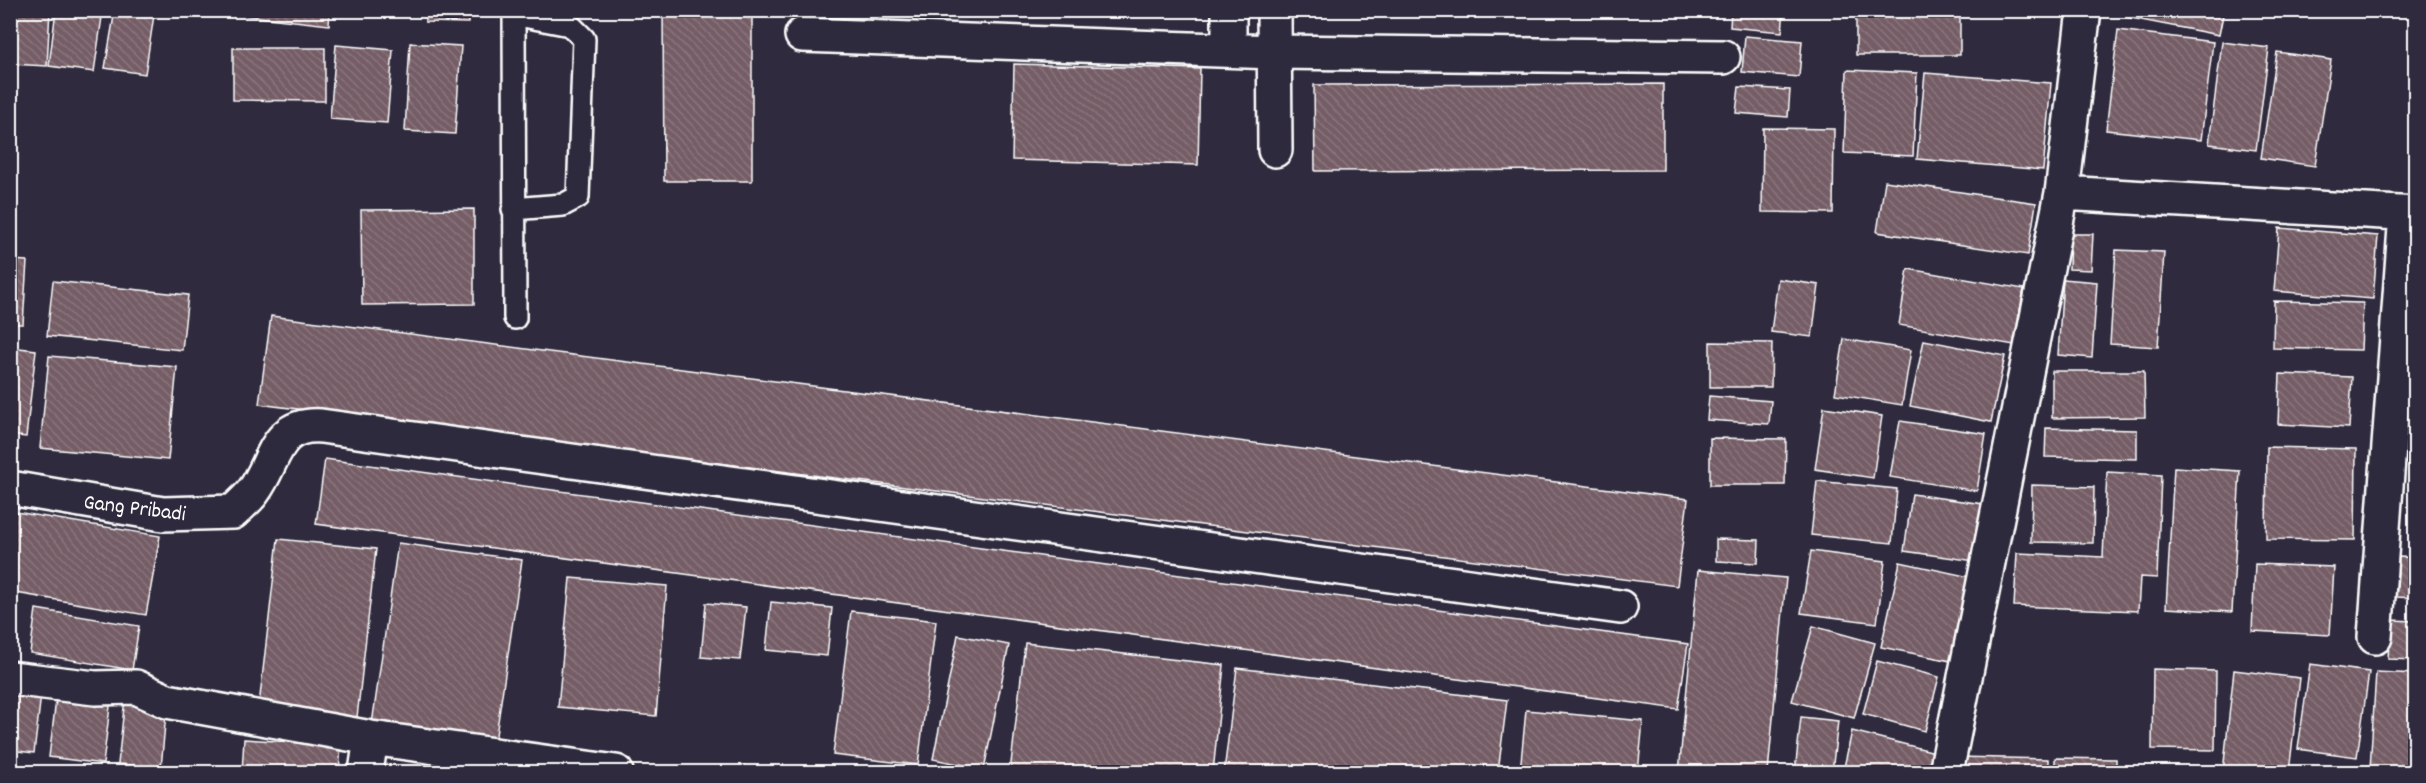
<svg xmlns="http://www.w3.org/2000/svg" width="2426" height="783" font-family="Dekko,sans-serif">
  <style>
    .building { fill: url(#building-back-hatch); stroke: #fff; stroke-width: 1.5 }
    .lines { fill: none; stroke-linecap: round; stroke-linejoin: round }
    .service-casing { stroke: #fff; stroke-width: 26 }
    .minor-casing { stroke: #fff; stroke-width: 38 }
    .service { stroke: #2f2a3d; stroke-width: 21 }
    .minor { stroke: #2f2a3d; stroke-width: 33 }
    .labels { text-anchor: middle; stroke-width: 5; stroke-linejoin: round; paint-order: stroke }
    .street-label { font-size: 22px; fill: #fff; stroke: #2f2a3d }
  </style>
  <defs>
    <pattern id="building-back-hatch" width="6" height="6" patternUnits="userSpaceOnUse" patternTransform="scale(1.5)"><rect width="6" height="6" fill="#755d66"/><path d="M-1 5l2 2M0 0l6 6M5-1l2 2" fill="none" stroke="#8a757d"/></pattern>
  </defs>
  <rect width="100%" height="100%" fill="#2f2a3d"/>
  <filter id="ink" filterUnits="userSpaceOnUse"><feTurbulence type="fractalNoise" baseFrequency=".0167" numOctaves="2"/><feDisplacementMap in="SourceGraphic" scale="12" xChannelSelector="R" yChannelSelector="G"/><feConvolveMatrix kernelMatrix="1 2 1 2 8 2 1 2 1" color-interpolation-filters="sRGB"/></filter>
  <g filter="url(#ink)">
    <!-- building -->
    <path class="building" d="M10 10H50L47 66 10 64Z
      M56 10H103L94 72 49 66Z
      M115 10 154 15 145 74 105 68Z
      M196 10H330L329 25Z
      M425 10H468V23L425 22Z
      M663 10H752V181H664Z
      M828 10H1096L828 13Z
      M1731 10H1784L1782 32 1730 27Z
      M1856 10H1960V55H1856Z
      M2116 10H2224L2219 35 2115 15Z
      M2118 30 2213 42 2201 140 2106 130Z
      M1745 36 1802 41 1799 77 1742 72Z
      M2222 42 2269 48 2256 150 2209 144Z
      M410 43 461 46 455 134 405 131Z
      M336 45 393 50 387 123 330 119Z
      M233 48H325V101L233 100Z
      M2277 52 2331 60 2315 166 2261 158Z
      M1014 64 1200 69 1198 165 1012 160Z
      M1847 70 1917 73 1913 156 1844 153Z
      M1925 73 2051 83 2043 170 1917 159Z
      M1663 84V170L1315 171 1314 85Z
      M1739 87 1790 90 1788 117 1736 113Z
      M1763 128 1834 129 1833 213 1762 212Z
      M1885 181 2036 203 2028 255 1877 232Z
      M474 209V304L362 305 361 210Z
      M2279 228 2378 236 2373 299 2274 291Z
      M2070 234H2093L2091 270 2069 269Z
      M2116 250 2164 252 2158 347 2110 344Z
      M10 260 27 261 23 324H10Z
      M1908 269 2024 289 2014 345 1899 325Z
      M1778 279 1819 285 1812 337 1771 332Z
      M2063 279 2097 282 2092 358 2058 355Z
      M53 281 188 295 182 350 47 336Z
      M2274 301 2363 303 2361 350 2273 348Z
      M271 316 1688 499 1677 586 259 404Z
      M1844 339 1911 350 1902 405 1835 394Z
      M1924 340 2005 356 1991 422 1910 406Z
      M1710 342 1772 343 1771 387H1710Z
      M10 347 36 350 26 437 10 435Z
      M49 356 177 367 168 460 40 448Z
      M2052 371H2144L2145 417 2052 418Z
      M2280 374 2352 377 2349 428 2278 424Z
      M1709 396 1771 401 1769 424 1707 420Z
      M1824 407 1882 416 1873 478 1815 469Z
      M1900 421 1986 434 1977 491 1890 477Z
      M2046 428 2137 430V459L2045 457Z
      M1710 438 1786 439 1785 485H1710Z
      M2267 447 2356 449 2355 540 2266 539Z
      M325 459 1688 644 1678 709 316 524Z
      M2174 467 2240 471 2232 612 2166 608Z
      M2107 472 2161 475 2157 578 2140 577 2138 611 2014 606 2017 553 2103 557Z
      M1817 481 1897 489 1892 543 1811 535Z
      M2032 485 2094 487 2093 543 2031 542Z
      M1912 494 1983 504 1975 561 1904 551Z
      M10 511 160 536 146 615 10 592Z
      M278 539 376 549 356 726 258 714Z
      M1716 539 1759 540 1758 563 1716 561Z
      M398 543 522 560 495 742 372 724Z
      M1811 551 1885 561 1877 623 1801 613Z
      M2399 557 2416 558V598L2396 597Z
      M1900 562 1970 577 1951 661 1881 647Z
      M2255 564 2334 567 2330 635 2252 631Z
      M1698 570 1786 578 1768 772H1679Z
      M570 578 667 586 656 716 558 707Z
      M771 602 832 608 827 656 766 650Z
      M706 603 746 607 740 660 701 657Z
      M36 609 139 626 132 670 30 653Z
      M851 611 936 621 918 765 833 755Z
      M2390 620 2416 621V660L2388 659Z
      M1813 626 1875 643 1854 718 1792 701Z
      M958 635 1009 645 984 769 933 759Z
      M1025 643 1224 665 1213 772H1010Z
      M1877 661 1939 677 1925 731 1863 714Z
      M2310 664 2369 672 2357 757 2298 749Z
      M1237 668 1507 700 1498 772H1224Z
      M2153 669 2216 671 2215 750 2152 749Z
      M2234 670 2300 678 2289 772H2223Z
      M2376 672 2416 674V772L2370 769Z
      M10 682 42 686 34 753 10 750Z
      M57 691 111 698 103 764 49 757Z
      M125 698 167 702 161 768 118 764Z
      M1526 710 1643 721 1638 772H1520Z
      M1801 717 1838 721 1832 772H1795Z
      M1852 731 1939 753 1934 772H1843Z
      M244 739 341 745 339 772H242Z
      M1956 757 2048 759V772H1956Z
      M2055 758 2116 759V772H2055Z
      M400 768 505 772H400Z"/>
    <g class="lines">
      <!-- service casing -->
      <g class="service-casing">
        <path id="service" d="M514 10 515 318
          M513 14 570 25 584 39 578 197 563 205 513 209"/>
      </g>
      <!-- minor casing -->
      <g class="minor-casing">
        <path id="minor" d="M1229 10V50
          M1274 10 1275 150
          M802 35 1274 52 1723 57
          M2062 193 2416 214
          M10 488 163 514 233 512C239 506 247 500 253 492 276 462 273 423 321 426L1620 607
          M2375 637 2406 214
          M10 678 95 688 136 687 167 701 371 738 616 772
          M366 772 371 738
          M1946 772 2062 193 2084 10"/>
      </g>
      <!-- service -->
      <use href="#service" class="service"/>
      <!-- minor -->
      <use href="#minor" class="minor"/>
    </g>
  </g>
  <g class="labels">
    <!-- street labels -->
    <g class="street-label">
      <text transform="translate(135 506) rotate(7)" y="8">Gang Pribadi</text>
    </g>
  </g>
  <!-- margin -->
  <rect width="2426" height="783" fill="none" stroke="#2f2a3d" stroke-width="36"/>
  <rect x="18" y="18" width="2390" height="747" fill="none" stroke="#fff" stroke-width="2" filter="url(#ink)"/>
</svg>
